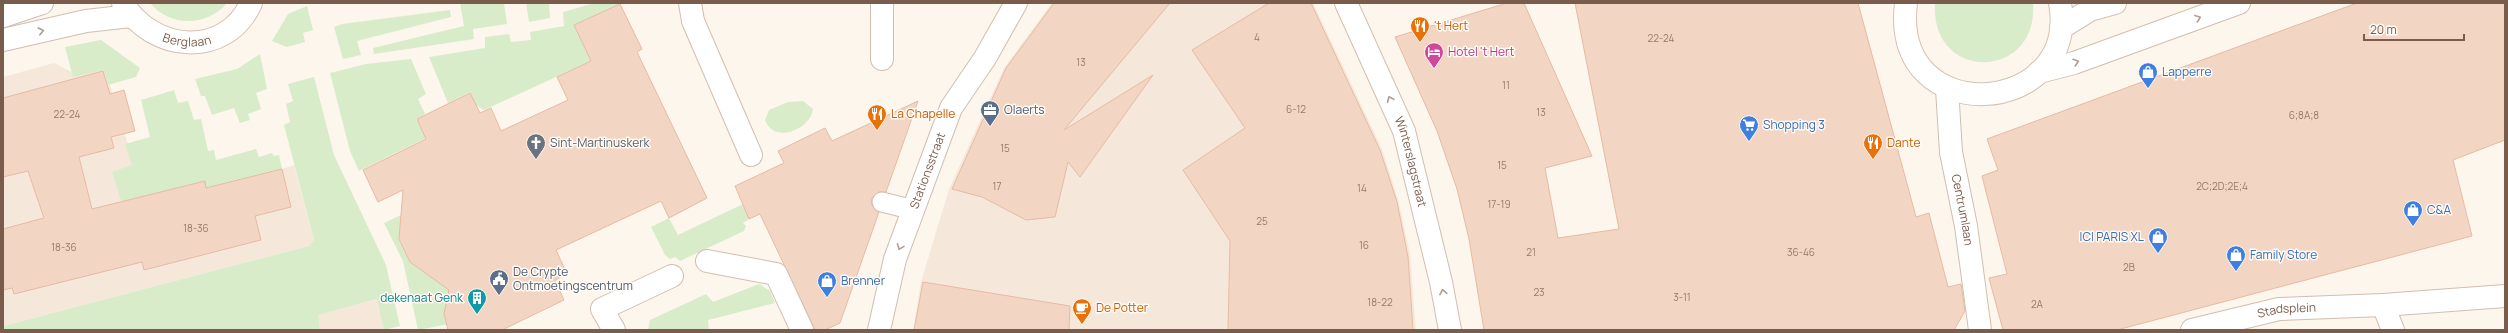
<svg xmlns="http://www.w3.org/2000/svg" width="2508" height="333" font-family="Manrope,sans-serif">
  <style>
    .residential { fill: #f5e8da }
    .green { fill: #d8ecc9 }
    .building { fill: #f3d5c3; stroke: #e6bba3 }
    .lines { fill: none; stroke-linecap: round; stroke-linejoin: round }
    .service-casing { stroke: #d1beb0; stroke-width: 21 }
    .pedestrian-casing { stroke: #d1beb0; stroke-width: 24 }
    .minor-casing { stroke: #d1beb0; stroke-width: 24 }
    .tertiary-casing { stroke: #d1beb0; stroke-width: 24 }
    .secondary-casing { stroke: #d6c0b0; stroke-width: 24 }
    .service { stroke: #fff; stroke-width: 19 }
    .pedestrian { stroke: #fff; stroke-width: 22 }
    .minor { stroke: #fff; stroke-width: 22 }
    .tertiary { stroke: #fff; stroke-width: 22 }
    .secondary { stroke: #fff; stroke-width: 22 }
    .oneway { stroke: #af9d94 }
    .labels { text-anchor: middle; stroke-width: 3; stroke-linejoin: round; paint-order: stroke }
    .number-label { font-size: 10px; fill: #987a6a }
    .food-label { font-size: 12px; fill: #c56008; stroke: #fffaf3; text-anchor: start }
    .street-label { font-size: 12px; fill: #7a5c4d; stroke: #fffaf3 }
    .hotel-label { font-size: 12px; fill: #b23c85; stroke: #fffaf3; text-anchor: start }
    .shop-label { font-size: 12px; fill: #366cbe; stroke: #fffaf3; text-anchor: start }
    .service-label { font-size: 12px; fill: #4e5e75; stroke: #fffaf3; text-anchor: start }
    .worship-label { font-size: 12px; fill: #5b616d; stroke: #fffaf3; text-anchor: start }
    .culture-label { font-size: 12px; fill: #0d838f; stroke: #fffaf3; text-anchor: end }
  </style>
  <rect width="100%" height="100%" fill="#fdf6ec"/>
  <!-- residential -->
  <path class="residential" d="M1052 3H1313L1382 149 1399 203 1410 254 1416 330H913L921 282 949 189 1004 68Z
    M54 63 75 74 105 68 142 191 282 169 294 165 314 241 309 246 3 326V77Z
    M378 299 385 330H320L317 315Z"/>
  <!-- green -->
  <path class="green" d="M150 3H227C207 27 170 27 150 3Z
    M460 3H504L507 24 473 29 474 39 374 54 373 48 464 26Z
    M526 3H549L550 18 529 22Z
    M594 3 620 4 574 25 591 61 484 110 474 104 470 92 448 103 429 57 485 48V37L509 34 511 42 531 40 530 32 564 26 563 12Z
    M1935 3H2033C2039 81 1930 83 1935 3Z
    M307 6 313 30 303 33 305 42 287 47 272 41 288 14Z
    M450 10 451 17 357 41 361 55 343 59 334 27 342 24Z
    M101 40 140 68 136 77 108 85 104 70 73 77 65 47Z
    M260 54 267 89 256 93 261 109 248 114 250 120 240 123 234 108 212 115 205 96H201L195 79 237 69Z
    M411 59 426 94 418 99 425 114 416 119 418 122 421 121 428 137 359 171 350 151 330 73 366 64Z
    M314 77 334 155 386 265 400 326 384 330 377 299 318 315 320 330H3V326L309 246 314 240 284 125 290 122 286 104 293 101 288 84Z
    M174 90 178 103 188 101 194 120 201 119 208 151 214 150 216 160 256 149 259 157 272 153 274 156 279 155 282 169 208 194 205 182 121 201 112 172 132 165 125 144 150 137 141 100Z
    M803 101 813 109C811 129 774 145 765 120L769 110 788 102Z
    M743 204 749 219 743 223 746 226 744 231 680 261 675 257 670 259 665 255 651 227 669 218 678 235Z
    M401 215 399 239 410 262 431 277H456L454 323 418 330 403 261 384 223Z
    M759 284 770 291 775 303 708 320 709 330H648L650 320 706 294 713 302Z"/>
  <!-- building -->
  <path class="building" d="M1054 3H1170L1064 130 1153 75 1080 177 1068 162 1055 217 1026 220 982 197 952 189 1006 68Z
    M1269 3H1311L1380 150 1397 202 1408 257 1413 330H1228L1230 241 1183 170 1245 128 1192 50Z
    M1507 3H1524L1592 156 1545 168 1558 238 1619 229 1575 3H1858L1916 217 1929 213 1948 287 1961 284 1965 311 1954 330H1484L1469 239 1457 189 1437 131 1395 37Z
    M2357 3H2505V140L2453 160 2472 236 2117 330H2003L1989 278 2007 274 1982 176 1998 170 1987 139Z
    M620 4 642 49 637 52 707 198 669 218 661 201 556 250 567 274 555 280 564 300 502 330H448L444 314 449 290 410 262 399 239 403 190 378 202 363 170 426 139 417 119 470 93 480 113 491 108 501 131 568 100 557 77 591 61 574 25Z
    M103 71 110 94 124 90 135 131 111 137 114 148 79 157 92 209 205 181 206 188 282 169 291 207 255 216 261 240 144 270 142 262 14 294 12 288 3 290V229L44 218 28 171 3 177V98Z
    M918 101 886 192H879L871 199 872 205 879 212 840 323 825 330H815L760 214 749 219 735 186 784 163 778 151 825 128 832 141Z
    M923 282 1070 306 1069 330H914Z"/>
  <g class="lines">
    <!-- service casing -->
    <g class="service-casing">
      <path id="service" d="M882 202 914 210"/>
    </g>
    <!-- pedestrian casing -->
    <g class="pedestrian-casing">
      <g id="pedestrian">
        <path d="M690 3 693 21 751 155"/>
        <path d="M882 3V59"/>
        <path id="s1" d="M1951 152 1966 226 1980 330"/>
        <path d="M707 261 776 274 802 330"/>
        <path d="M2383 305 2393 330"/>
        <path d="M614 330 602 309 672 276"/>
        <path id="s2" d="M2192 330 2279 309 2383 305 2505 296"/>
      </g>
    </g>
    <!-- minor casing -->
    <g class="minor-casing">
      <g id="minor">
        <path id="s3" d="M1346 3 1404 131 1441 282 1450 330"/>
        <path d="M2039 72 2074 63 2239 3"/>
        <path d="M1947 89 1951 152"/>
        <path id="s4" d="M879 330 895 259 951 108 985 58 1016 3"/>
      </g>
    </g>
    <!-- tertiary casing -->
    <g class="tertiary-casing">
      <path id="tertiary" d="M3 16 42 3
        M3 40 86 21 131 16"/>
    </g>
    <!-- secondary casing -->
    <g class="secondary-casing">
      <g id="secondary">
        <path id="s5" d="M123 3C152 52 226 59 251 3"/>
        <path d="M1906 3C1890 132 2081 117 2060 3"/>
        <path d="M2061 28 2090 10 2115 3"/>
      </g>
    </g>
    <!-- service -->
    <use href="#service" class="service"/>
    <!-- pedestrian -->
    <use href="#pedestrian" class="pedestrian"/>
    <!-- minor -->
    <use href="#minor" class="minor"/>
    <!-- tertiary -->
    <use href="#tertiary" class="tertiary"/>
    <!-- secondary -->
    <use href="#secondary" class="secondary"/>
  </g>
  <!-- one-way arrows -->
  <defs><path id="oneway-chevron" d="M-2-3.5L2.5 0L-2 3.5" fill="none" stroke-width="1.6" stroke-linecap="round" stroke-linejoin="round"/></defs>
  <g class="oneway">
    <use href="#oneway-chevron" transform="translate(2198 18) rotate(-20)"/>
    <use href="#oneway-chevron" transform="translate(41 31) rotate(-13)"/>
    <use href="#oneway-chevron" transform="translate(2076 62) rotate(-18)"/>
    <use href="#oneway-chevron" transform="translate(1390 99) rotate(-114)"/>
    <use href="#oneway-chevron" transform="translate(900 247) rotate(111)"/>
    <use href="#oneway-chevron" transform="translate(1443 292) rotate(-100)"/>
  </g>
  <!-- icons -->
  <defs>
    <g id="restaurant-pin" transform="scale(1)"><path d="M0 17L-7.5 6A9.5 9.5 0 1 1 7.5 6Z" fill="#e8710a" stroke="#fffaf3"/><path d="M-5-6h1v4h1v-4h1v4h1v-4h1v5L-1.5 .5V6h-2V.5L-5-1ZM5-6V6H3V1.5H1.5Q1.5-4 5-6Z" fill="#fff"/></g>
    <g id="hotel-pin" transform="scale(1)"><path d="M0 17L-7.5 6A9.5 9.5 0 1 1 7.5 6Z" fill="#d1479c" stroke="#fffaf3"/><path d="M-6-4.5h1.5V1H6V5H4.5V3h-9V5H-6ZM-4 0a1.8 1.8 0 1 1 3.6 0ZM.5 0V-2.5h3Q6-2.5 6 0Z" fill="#fff"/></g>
    <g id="shop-pin" transform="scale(1)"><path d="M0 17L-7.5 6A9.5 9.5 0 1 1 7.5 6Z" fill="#3f7fe0" stroke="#fffaf3"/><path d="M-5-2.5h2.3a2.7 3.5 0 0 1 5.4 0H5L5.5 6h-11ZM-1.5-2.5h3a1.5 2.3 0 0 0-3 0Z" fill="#fff"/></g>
    <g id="office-pin" transform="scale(1)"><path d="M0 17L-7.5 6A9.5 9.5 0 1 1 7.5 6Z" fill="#5c6f8a" stroke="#fffaf3"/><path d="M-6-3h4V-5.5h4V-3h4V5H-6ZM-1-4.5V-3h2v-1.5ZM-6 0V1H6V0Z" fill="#fff"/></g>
    <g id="supermarket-pin" transform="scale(1)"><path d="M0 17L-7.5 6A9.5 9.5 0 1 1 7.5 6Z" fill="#3f7fe0" stroke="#fffaf3"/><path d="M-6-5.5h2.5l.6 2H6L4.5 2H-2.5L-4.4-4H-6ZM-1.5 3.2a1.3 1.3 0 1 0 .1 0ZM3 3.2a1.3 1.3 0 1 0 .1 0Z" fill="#fff"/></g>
    <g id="church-pin" transform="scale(1)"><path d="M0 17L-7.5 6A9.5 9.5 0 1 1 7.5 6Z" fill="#6b7280" stroke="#fffaf3"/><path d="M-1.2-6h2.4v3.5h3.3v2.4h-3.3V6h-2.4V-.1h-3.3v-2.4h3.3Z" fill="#fff"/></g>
    <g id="civic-pin" transform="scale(1)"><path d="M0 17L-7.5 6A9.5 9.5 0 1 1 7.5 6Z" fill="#5c6f8a" stroke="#fffaf3"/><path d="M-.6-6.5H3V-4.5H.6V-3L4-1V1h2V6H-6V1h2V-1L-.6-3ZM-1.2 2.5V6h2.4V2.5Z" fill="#fff"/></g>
    <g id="building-pin" transform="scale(1)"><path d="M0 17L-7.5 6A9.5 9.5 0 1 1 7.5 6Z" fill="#0f9aa8" stroke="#fffaf3"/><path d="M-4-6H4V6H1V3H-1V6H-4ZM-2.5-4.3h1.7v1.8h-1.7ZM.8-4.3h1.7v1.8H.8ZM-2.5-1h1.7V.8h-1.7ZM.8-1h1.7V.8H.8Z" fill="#fff"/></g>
    <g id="cafe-pin" transform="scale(1)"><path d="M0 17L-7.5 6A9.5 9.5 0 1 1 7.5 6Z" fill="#e8710a" stroke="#fffaf3"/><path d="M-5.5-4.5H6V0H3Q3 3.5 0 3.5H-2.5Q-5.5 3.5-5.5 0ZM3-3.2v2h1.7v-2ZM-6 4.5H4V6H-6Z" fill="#fff"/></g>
  </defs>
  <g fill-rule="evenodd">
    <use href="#restaurant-pin" x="1420" y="26"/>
    <use href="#hotel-pin" x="1434" y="52"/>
    <use href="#shop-pin" x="2148" y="72"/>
    <use href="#office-pin" x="990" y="110"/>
    <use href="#restaurant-pin" x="877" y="114"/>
    <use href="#supermarket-pin" x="1749" y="125"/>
    <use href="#church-pin" x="536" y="143"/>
    <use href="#restaurant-pin" x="1873" y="143"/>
    <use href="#shop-pin" x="2413" y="210"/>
    <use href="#shop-pin" x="2158" y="237"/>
    <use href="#shop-pin" x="2236" y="255"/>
    <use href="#civic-pin" x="499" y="279"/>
    <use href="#shop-pin" x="827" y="281"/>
    <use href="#building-pin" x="477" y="298"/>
    <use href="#cafe-pin" x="1082" y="308"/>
  </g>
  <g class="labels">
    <!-- number labels -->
    <g class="number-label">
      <text x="1257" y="41">4</text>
      <text x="1661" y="42">22-24</text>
      <text x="1081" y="66">13</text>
      <text x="1506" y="89">11</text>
      <text x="1296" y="113">6-12</text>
      <text x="1541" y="116">13</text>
      <text x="67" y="118">22-24</text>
      <text x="2304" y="119">6;8A;8</text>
      <text x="1005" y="152">15</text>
      <text x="1502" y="169">15</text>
      <text x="997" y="190">17</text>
      <text x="2222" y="190">2C;2D;2E;4</text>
      <text x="1362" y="192">14</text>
      <text x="1499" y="208">17-19</text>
      <text x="1262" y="225">25</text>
      <text x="196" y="232">18-36</text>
      <text x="1364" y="249">16</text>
      <text x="64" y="251">18-36</text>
      <text x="1531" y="256">21</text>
      <text x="1801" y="256">36-46</text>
      <text x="2129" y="271">2B</text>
      <text x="1539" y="296">23</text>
      <text x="1682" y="301">3-11</text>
      <text x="1380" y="306">18-22</text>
      <text x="2037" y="308">2A</text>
    </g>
    <!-- food labels -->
    <g class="food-label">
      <text x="1434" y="30">'t Hert</text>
      <text x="891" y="118">La Chapelle</text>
      <text x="1887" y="147">Dante</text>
      <text x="1096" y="312">De Potter</text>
    </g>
    <!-- street labels -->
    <g class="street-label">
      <text dy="4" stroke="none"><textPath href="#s5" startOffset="78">Berglaan</textPath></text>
      <text dy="4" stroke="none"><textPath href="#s3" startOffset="172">Winterslagstraat</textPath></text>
      <text dy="4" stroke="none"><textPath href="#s4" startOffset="167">Stationsstraat</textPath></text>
      <text dy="4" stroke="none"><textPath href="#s1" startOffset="59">Centrumlaan</textPath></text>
      <text dy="4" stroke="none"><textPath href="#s2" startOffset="97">Stadsplein</textPath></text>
    </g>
    <!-- hotel labels -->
    <g class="hotel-label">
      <text x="1448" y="56">Hotel 't Hert</text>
    </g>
    <!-- shop labels -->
    <g class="shop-label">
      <text x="2162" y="76">Lapperre</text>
      <text x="1763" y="129">Shopping 3</text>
      <text x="2427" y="214">C&amp;A</text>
      <text x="2144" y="241" text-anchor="end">ICI PARIS XL</text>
      <text x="2250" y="259">Family Store</text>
      <text x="841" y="285">Brenner</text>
    </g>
    <!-- service labels -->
    <g class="service-label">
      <text x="1004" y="114">Olaerts</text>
      <text x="513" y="276">De Crypte<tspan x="513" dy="14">Ontmoetingscentrum</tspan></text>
    </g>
    <!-- worship labels -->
    <g class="worship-label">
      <text x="550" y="147">Sint-Martinuskerk</text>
    </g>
    <!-- culture labels -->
    <g class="culture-label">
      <text x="463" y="302">dekenaat Genk</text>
    </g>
  </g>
  <!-- border -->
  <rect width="2508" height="333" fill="none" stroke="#7a5c4d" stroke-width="8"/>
  <!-- scale -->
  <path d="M2364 34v6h100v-6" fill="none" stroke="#7a5c4d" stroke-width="2"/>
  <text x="2370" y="34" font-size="12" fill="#7a5c4d" stroke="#fffaf3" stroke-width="3" paint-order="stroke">20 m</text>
</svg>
